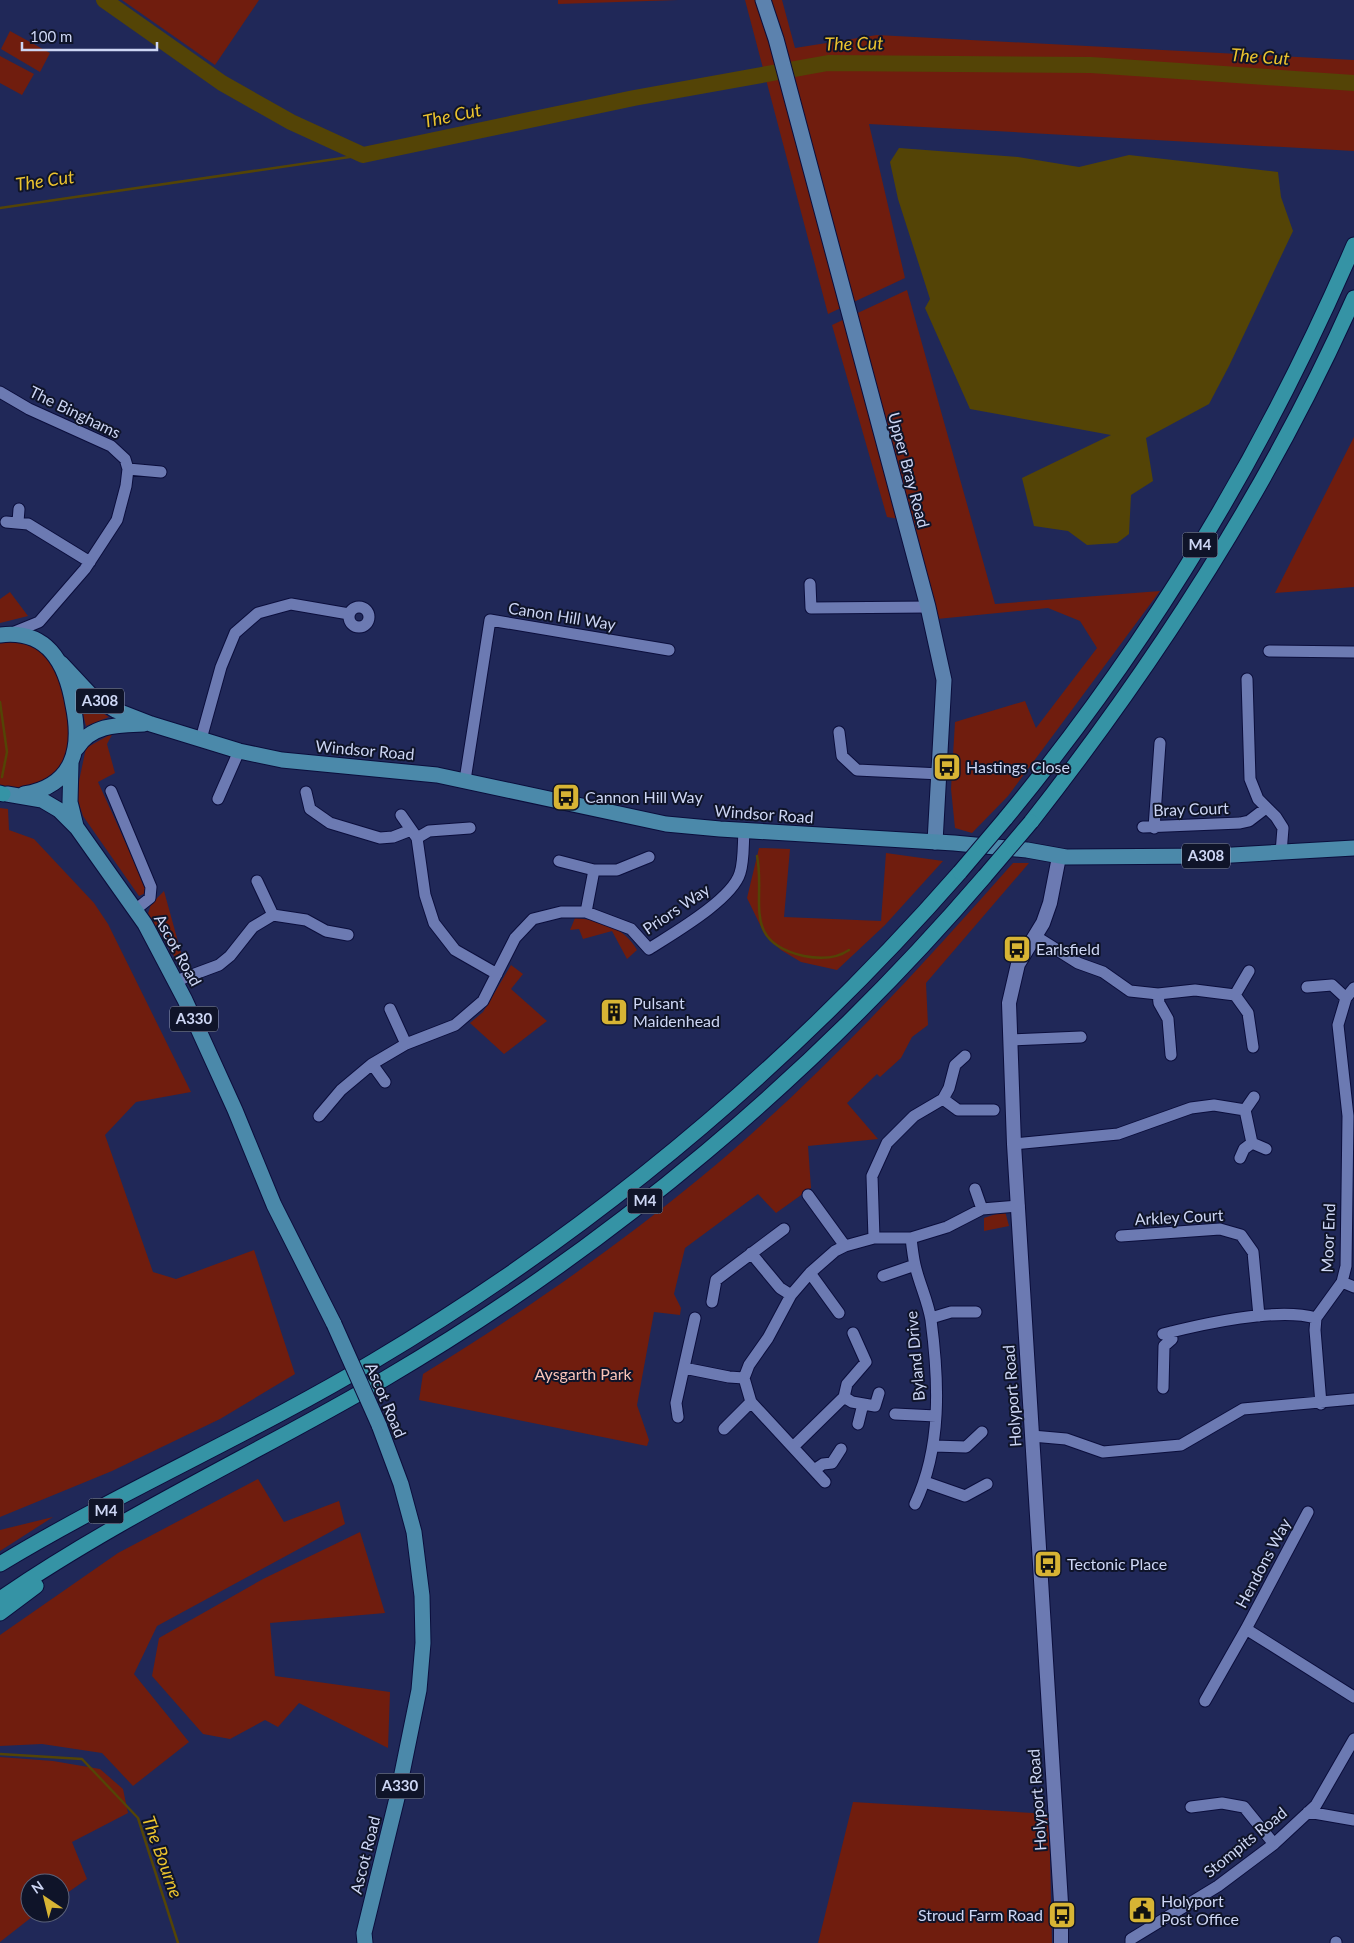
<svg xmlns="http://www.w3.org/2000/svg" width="1354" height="1943" font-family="Lato,sans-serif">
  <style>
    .green { fill: #701d0e }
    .water { fill: #544406 }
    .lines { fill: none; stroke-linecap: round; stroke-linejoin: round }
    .stream { stroke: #544406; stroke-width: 2.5 }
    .river { stroke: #544406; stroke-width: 16 }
    .minor-casing { stroke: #0b0e3c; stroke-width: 13 }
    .tertiary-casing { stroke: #0b0e3c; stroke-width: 16 }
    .secondary-casing { stroke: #0b0e3c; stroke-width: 17 }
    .primary-casing { stroke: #0b0e3c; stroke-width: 17 }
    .motorway-casing { stroke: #0b0e3c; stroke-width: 17 }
    .minor { stroke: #6c7ab2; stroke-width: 11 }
    .tertiary { stroke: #6c7ab2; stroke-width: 14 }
    .secondary { stroke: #5c82ae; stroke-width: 15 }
    .primary { stroke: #4b89aa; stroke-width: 15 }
    .motorway { stroke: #3593a5; stroke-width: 15 }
    .primary-bridge-casing { stroke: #0b0e3c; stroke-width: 17; stroke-linecap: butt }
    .motorway-bridge-casing { stroke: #0b0e3c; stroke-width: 17; stroke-linecap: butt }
    .primary-bridge { stroke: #4b89aa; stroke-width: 15 }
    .motorway-bridge { stroke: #3593a5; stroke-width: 15 }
    .labels { text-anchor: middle; stroke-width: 4; stroke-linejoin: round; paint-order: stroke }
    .shield { fill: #0f1429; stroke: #949cb7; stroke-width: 1 }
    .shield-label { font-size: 15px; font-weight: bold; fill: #cdd6f4 }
    .street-label { font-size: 16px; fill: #cdd6f4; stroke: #0f1429 }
    .poi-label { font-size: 16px; fill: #cdd6f4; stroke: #0f1429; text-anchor: start }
    .park-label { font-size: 16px; fill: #fac4b8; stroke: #0f1429 }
    .water-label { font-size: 18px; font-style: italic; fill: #ebc32e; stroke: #0f1429 }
  </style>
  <rect width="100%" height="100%" fill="#202858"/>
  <!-- green -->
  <path class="green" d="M122 0H259L215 65Z
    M558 0H678L558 4Z
    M745 0H782L795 48 877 35 1354 60V151L869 124 905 278 828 314Z
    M10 31 50 53 40 72 1 49Z
    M0 56 34 74 22 95 0 83Z
    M907 290 995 604 1160 591 1008 796 972 833 955 828 951 789 955 722 1025 701 1036 728 1097 648 1080 621 1048 608 937 619 911 521 887 517 832 325Z
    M1354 437V587L1275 593Z
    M10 592 28 616 0 623V599Z
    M15 641C23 643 32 644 40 650 56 662 60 681 65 700 68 714 73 730 70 745 66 778 29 793 0 786V642Z
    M79 698 109 717 86 726Z
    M113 733 107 744 115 773 98 782 148 892 139 896 83 816 76 795 86 748Z
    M0 808 8 809 9 830 34 839 94 903 108 924 191 1092 136 1102 105 1135 153 1272 176 1279 254 1250 295 1374 220 1419 112 1471 0 1517Z
    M759 848 790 849 784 917 881 921 886 853 943 861 885 925 837 970 801 962 781 950 765 935 747 898Z
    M1013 863H1029L926 983 928 1025 912 1037 901 1058 880 1077 877 1074 847 1103 878 1139 808 1146 811 1188 776 1213 758 1194 685 1248 674 1294 681 1308 680 1315 654 1312 637 1405 649 1440 647 1446 419 1400 423 1374C517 1316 614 1249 700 1178 814 1084 915 974 1013 863Z
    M164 891 185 967 179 964 148 914 151 904Z
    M575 918C600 920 624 927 637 950L627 959 612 931 583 939 579 929 570 930Z
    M511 965 523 974 511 989 547 1021 504 1054 470 1023 483 1012Z
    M1005 1211 1009 1226 984 1231V1218Z
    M258 1479 284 1522 339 1501 345 1524 157 1626 134 1674 189 1742 133 1786 102 1753 42 1744 0 1746V1635L118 1553Z
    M53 1517 0 1551V1530Z
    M360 1532 385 1613 270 1623 275 1676 390 1692 388 1748 299 1703 278 1727 265 1720 230 1739 203 1734 152 1676 159 1638 263 1579Z
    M0 1757 53 1761 100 1769 123 1789 128 1813 72 1842 87 1879 60 1898V1883H30V1913H37L0 1942Z
    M853 1802 1049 1814 1052 1943H818Z"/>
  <!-- water -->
  <path class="water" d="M899 148 1018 157 1079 167 1129 155 1278 172 1281 197 1293 231 1229 366 1209 404 1146 438 1153 481 1131 495 1129 534 1117 543 1087 545 1068 531 1034 526 1022 478 1111 435 970 409 925 308 930 299 898 199 890 162Z"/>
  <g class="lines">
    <!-- stream -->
    <path class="stream" d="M0 208 363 155
      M0 702 7 752 2 777
      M757 856C766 899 740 942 804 956 819 959 836 959 849 950
      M0 1754 82 1759 138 1818 178 1943"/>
    <!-- river -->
    <path class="river" d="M104 0 222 83 291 122 363 155 634 98 828 63 1091 65 1354 83"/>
    <!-- minor casing -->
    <g class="minor-casing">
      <path id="minor" d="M0 392 29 409 111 446 125 459 128 469 126 486 117 520 85 569 39 622 12 633
        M128 469 161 472
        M6 522 28 524 90 562
        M18 522 19 509
        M810 584 811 608 928 607
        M349 617a10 10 0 1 1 20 0a10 10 0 1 1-20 0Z
        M1269 651 1354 652
        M1247 679 1250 779 1258 799 1276 817 1283 828 1281 853
        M839 732 842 756 857 770 941 774
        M201 739 221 667 235 633 258 613 291 604 349 614
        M465 780 490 620 669 650
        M111 791 151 887 150 898 135 910
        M306 792 310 809 330 823 380 838 393 837 411 830
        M218 799 239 751
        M401 815 417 838 425 895 434 923 455 950 497 974
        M1143 827 1240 823 1249 821 1266 808
        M1154 828 1160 743
        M417 838 429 831 470 828
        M559 861 594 870H617L649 857
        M257 881 273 915
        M586 912 594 870
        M1035 936 1078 963 1103 972 1130 991 1158 994 1195 990 1235 995
        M1249 971 1235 995 1248 1013 1253 1047
        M176 981 219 965 230 956 253 927 273 915 306 920 326 931 348 935
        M1307 987 1332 985 1346 998
        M1158 994 1159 1003 1168 1019 1171 1055
        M390 1009 406 1044
        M1010 1040 1081 1037
        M372 1064 385 1082
        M943 1099 958 1110H994
        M319 1116 341 1090 372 1064 406 1044 455 1025 483 1001 515 938 533 919 561 912H586L631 929 649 949C672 934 732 900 740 873 744 861 743 844 744 831
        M1252 1143 1245 1110 1254 1097
        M1014 1144 1118 1134 1191 1108 1214 1105 1245 1110
        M1240 1158 1244 1149 1252 1143 1266 1149
        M975 1189 982 1209
        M808 1195 845 1246
        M1121 1236 1220 1229 1241 1235 1253 1252 1259 1316
        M874 1238 872 1176 887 1143 914 1116 943 1099 949 1088 955 1065 965 1056
        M911 1238C912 1247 913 1256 915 1265 919 1283 928 1301 931 1320 939 1381 942 1447 915 1504
        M751 1253 780 1288 791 1295
        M810 1273 839 1313
        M883 1276 915 1265
        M1342 1282 1354 1287
        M712 1302 716 1280 784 1229
        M931 1318 951 1312H976
        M1163 1334C1202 1324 1278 1307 1316 1318
        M684 1368 729 1377 744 1378
        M1163 1388 1164 1346 1172 1339 1171 1332
        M844 1397 852 1402 875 1406 879 1393
        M1321 1404 1315 1330 1316 1318 1342 1282 1346 1266 1348 1116 1338 1025 1346 998 1354 988
        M895 1414 936 1416
        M678 1417 676 1403 695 1318
        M858 1424 863 1404
        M724 1429 751 1402
        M1032 1436 1066 1439 1103 1452 1181 1445 1243 1409 1354 1399
        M934 1446 966 1447 982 1432
        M793 1447 844 1397 847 1384 866 1362 853 1333
        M814 1470 823 1464 832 1463 841 1449
        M825 1482 751 1402 744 1378 749 1365 768 1338 791 1295 810 1273 835 1251 845 1246 874 1238H911L947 1227 982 1209 1019 1206
        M925 1482 965 1496 987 1484
        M1246 1629 1354 1697
        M1205 1701 1246 1629 1308 1512
        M1191 1807 1222 1803 1244 1807 1274 1844
        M1308 1812 1354 1820
        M1131 1943V1939L1218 1886 1274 1844 1316 1805 1354 1739
        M1336 1943V1942"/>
    </g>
    <!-- tertiary casing -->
    <g class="tertiary-casing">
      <path id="tertiary" d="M1059 857 1050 903 1043 923 1018 964 1009 1003 1014 1144 1061 1903V1943"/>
    </g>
    <!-- secondary casing -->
    <g class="secondary-casing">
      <path id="secondary" d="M763 0 776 39 928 607 944 680 935 842"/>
    </g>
    <!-- primary casing -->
    <g class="primary-casing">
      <path id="primary" d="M0 635C48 629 66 664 73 705 82 748 74 786 24 794
        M61 663 90 694 115 710 151 724 239 751 282 760 437 775 666 824 720 829 954 843 1027 850 1066 857 1215 856 1354 848
        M77 748C92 724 119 725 144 724
        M71 763 70 802 76 826
        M7 794 42 800 59 810 77 828 145 924 185 1000 235 1110 274 1205 334 1324
        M365 1943 364 1933 397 1798 419 1690 423 1643 422 1596 414 1532 401 1484 379 1425"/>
    </g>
    <!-- motorway casing -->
    <g class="motorway-casing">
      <path id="motorway" d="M0 793 3 794
        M1005 819C1148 646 1265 452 1354 245
        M1031 822C1158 660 1270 487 1354 298
        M0 1564C121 1491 252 1434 374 1361 594 1230 791 1065 960 872
        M0 1599C122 1515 258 1453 386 1378 611 1246 815 1074 985 876
        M0 1613 36 1586"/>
    </g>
    <!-- minor -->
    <use href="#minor" class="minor"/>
    <!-- tertiary -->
    <use href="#tertiary" class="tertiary"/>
    <!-- secondary -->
    <use href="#secondary" class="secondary"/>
    <!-- primary -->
    <use href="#primary" class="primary"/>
    <!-- motorway -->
    <use href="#motorway" class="motorway"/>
    <!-- primary-bridge casing -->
    <g class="primary-bridge-casing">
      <path id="primary-bridge" d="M334 1324 379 1425"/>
    </g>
    <!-- motorway-bridge casing -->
    <g class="motorway-bridge-casing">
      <path id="motorway-bridge" d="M960 872 1005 819
        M985 876 1031 822"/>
    </g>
    <!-- primary-bridge -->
    <use href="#primary-bridge" class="primary-bridge"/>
    <!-- motorway-bridge -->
    <use href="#motorway-bridge" class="motorway-bridge"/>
  </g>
  <!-- icons -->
  <defs>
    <g id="bus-square" transform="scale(1.4375)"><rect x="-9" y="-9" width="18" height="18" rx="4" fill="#d7b434" stroke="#0f1429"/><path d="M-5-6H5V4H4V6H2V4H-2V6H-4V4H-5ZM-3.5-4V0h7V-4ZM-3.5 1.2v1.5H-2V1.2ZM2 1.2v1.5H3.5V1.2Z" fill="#111"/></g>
    <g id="building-square" transform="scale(1.4375)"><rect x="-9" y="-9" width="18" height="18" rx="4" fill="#d7b434" stroke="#0f1429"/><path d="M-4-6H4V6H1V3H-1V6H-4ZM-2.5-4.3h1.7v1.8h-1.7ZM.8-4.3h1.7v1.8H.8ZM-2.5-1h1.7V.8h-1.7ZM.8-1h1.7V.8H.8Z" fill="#111"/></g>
    <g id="civic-square" transform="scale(1.4375)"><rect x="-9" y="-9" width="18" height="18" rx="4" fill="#d7b434" stroke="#0f1429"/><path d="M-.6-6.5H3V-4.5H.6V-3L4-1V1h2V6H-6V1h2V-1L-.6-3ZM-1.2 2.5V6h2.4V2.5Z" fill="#111"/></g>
  </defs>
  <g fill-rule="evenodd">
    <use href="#bus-square" x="947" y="767"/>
    <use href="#bus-square" x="566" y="797"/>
    <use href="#bus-square" x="1017" y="949"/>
    <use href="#building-square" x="614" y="1012"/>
    <use href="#bus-square" x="1048" y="1564"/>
    <use href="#civic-square" x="1142" y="1910"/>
    <use href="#bus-square" x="1062" y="1915"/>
  </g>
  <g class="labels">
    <!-- shield labels -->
    <g class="shield">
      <rect x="1182.5" y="532.5" width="35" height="25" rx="4"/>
      <rect x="76" y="688.5" width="48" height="25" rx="4"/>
      <rect x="1182" y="843.5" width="48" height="25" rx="4"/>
      <rect x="170" y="1006.5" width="48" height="25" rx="4"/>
      <rect x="627.5" y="1188.5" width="35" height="25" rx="4"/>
      <rect x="88.5" y="1498.5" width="35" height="25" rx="4"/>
      <rect x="376" y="1773.5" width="48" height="25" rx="4"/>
    </g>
    <g class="shield-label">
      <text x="1200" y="550">M4</text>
      <text x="100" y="706">A308</text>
      <text x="1206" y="861">A308</text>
      <text x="194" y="1024">A330</text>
      <text x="645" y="1206">M4</text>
      <text x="106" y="1516">M4</text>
      <text x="400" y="1791">A330</text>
    </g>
    <!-- street labels -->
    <g class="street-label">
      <text transform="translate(75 412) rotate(26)" y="6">The Binghams</text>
      <text transform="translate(909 470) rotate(75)" y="6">Upper Bray Road</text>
      <text transform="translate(562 616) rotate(9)" y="6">Canon Hill Way</text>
      <text transform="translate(365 750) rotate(5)" y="6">Windsor Road</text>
      <text transform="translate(1191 809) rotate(-2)" y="6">Bray Court</text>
      <text transform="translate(764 814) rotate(4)" y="6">Windsor Road</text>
      <text transform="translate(676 909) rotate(-34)" y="6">Priors Way</text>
      <text transform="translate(178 950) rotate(61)" y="6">Ascot Road</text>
      <text transform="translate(1179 1217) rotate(-3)" y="6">Arkley Court</text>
      <text transform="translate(1328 1238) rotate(-88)" y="6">Moor End</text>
      <text transform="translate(915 1356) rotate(-95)" y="6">Byland Drive</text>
      <text transform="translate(1012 1396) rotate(-94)" y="6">Holyport Road</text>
      <text transform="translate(386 1400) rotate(67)" y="6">Ascot Road</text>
      <text transform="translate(1263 1563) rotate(-62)" y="6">Hendons Way</text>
      <text transform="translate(1037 1800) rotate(-94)" y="6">Holyport Road</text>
      <text transform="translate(1245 1842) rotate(-39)" y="6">Stompits Road</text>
      <text transform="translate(365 1855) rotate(-76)" y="6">Ascot Road</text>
    </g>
    <!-- poi labels -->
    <g class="poi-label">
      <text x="966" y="773">Hastings Close</text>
      <text x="585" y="803">Cannon Hill Way</text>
      <text x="1036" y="955">Earlsfield</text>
      <text x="633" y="1009">Pulsant<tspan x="633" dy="18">Maidenhead</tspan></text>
      <text x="1067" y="1570">Tectonic Place</text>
      <text x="1161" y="1907">Holyport<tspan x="1161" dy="18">Post Office</tspan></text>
      <text x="1043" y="1921" text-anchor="end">Stroud Farm Road</text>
    </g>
    <!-- park labels -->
    <g class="park-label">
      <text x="583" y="1380">Aysgarth Park</text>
    </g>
    <!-- water labels -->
    <g class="water-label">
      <text transform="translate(854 44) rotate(-1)" y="6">The Cut</text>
      <text transform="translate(1260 57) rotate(4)" y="6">The Cut</text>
      <text transform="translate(452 116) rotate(-12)" y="6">The Cut</text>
      <text transform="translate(45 181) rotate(-8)" y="6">The Cut</text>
      <text transform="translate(162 1857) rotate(70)" y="6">The Bourne</text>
    </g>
  </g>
  <!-- north arrow -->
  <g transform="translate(45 1898) rotate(325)"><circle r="24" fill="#0f1429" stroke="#5b627a"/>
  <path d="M0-4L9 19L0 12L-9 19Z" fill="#d7b434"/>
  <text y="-8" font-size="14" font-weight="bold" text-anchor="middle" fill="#cdd6f4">N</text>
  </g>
  <!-- scale -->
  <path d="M22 42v8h135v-8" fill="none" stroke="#cdd6f4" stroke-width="2.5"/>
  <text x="30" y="42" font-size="15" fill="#cdd6f4" stroke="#0f1429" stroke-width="4" paint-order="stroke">100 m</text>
</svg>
